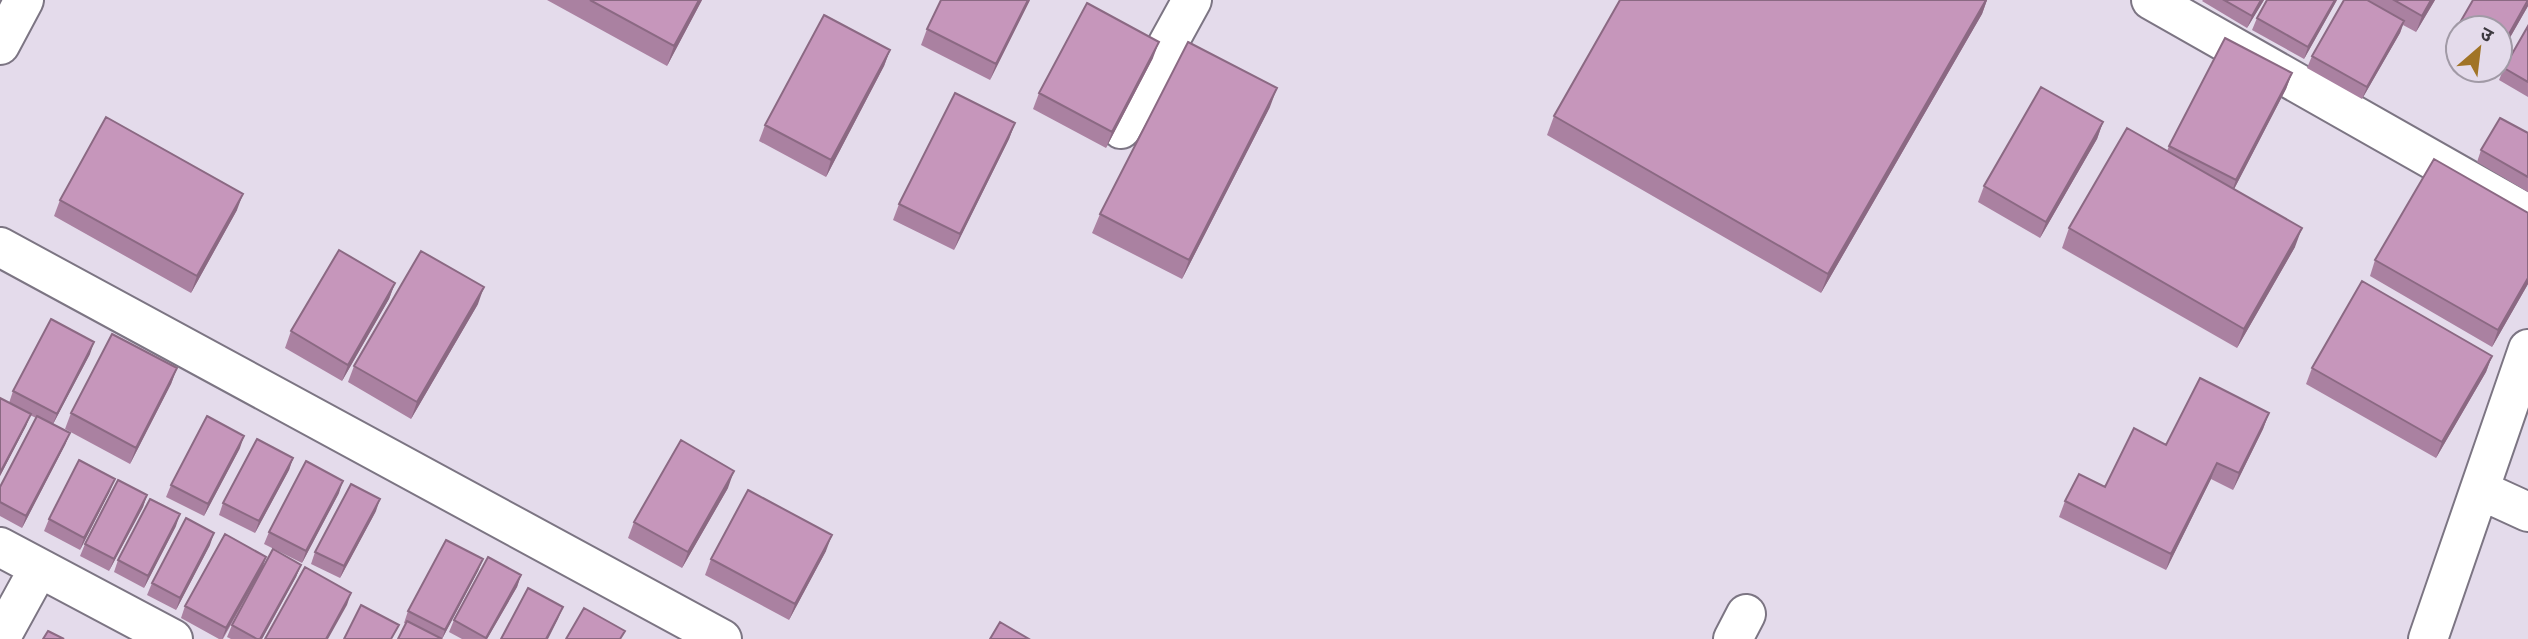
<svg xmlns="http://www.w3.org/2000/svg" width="2528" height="639" font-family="'DejaVu Sans','Noto Sans Devanagari',sans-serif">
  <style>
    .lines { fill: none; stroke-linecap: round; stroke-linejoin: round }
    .minor-casing { stroke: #7c7583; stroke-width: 42 }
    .minor { stroke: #fff; stroke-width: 38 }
    .wall { fill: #aa81a1 }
    .shaded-wall { fill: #8b6983 }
    .building { fill: #c696bb; stroke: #8b6983; stroke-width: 2 }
  </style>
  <rect width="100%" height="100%" fill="#e4dbeb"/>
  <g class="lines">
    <!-- minor casing -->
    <g class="minor-casing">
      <path id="minor" d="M2151 0 2528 214
        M0 45 24 0
        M1121 129 1192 0
        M0 247 722 639
        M2480 490 2528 512
        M0 547 173 639
        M0 639 39 568
        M1733 639 1746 614
        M2428 639 2528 349"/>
    </g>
    <!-- minor -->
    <use href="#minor" class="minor"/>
  </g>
  <!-- wall -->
  <path class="wall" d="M547 0H702L667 66Z
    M1030 0 990 80 921 45 927 29Z
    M1620 0H1987L1982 14 1821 293 1547 135 1554 116Z
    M2203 0H2264L2247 28 2202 1Z
    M2337 0 2304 59 2252 30 2257 18Z
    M2344 0H2435L2416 32 2403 25 2400 33 2362 99 2307 68 2312 56Z
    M2473 0H2528V6L2500 55V28H2458V56L2447 50 2451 38Z
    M2528 26V97L2499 80 2504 68Z
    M890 50 884 66 826 177 759 141 765 125Z
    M1153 58 1106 148 1033 109 1039 93Z
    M2482 70H2491L2489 74Z
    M2292 73 2286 89 2234 189 2295 247 2237 348 2062 248 2069 228 2167 151 2169 146Z
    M1270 107 1182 279 1092 233 1100 214Z
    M2103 122 2097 139 2040 238 1978 202 1984 186Z
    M1015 123 1009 139 954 250 893 220 899 204Z
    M2528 133V192L2477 162 2481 150Z
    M60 200 237 210 191 293 54 216Z
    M2375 260 2528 284 2492 347 2370 276Z
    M395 283 389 299 342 381 285 348 291 331Z
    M478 304 411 419 348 382 354 366Z
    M90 354 53 424 70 433 65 445 22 528 0 516V487L36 418 30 415 26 426 0 476V398L9 403 13 391Z
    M2492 356 2486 372 2436 458 2306 384 2312 368Z
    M177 368 171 384 130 464 65 429 71 413Z
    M2269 413 2263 429 2233 490 2211 479 2166 570 2059 517 2065 501 2105 487 2166 445Z
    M240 448 204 516 166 497 171 485Z
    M293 458 289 470 255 533 219 515 223 503Z
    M728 488 682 568 628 538 634 522Z
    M110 491 80 550 44 531 49 519Z
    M339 493 302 563 264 544 269 532Z
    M147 495 143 507 109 571 80 556 85 544Z
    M376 511 340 578 311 564 315 552Z
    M176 526 144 588 114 572 118 560Z
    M210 545 176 610 147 595 152 583Z
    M826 551 789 620 705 575 711 559Z
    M266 557 262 569 223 639H219L181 618 185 606Z
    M483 559 478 571 442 639 404 623 408 611Z
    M301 565 296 577 262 639H231L227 637 232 625Z
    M521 575 517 587 487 639H462L449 632 454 620Z"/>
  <!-- shaded-wall -->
  <path class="shaded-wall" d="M699 0H702L667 66 674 46Z
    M1028 0H1030L990 80 996 64Z
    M1986 0H1987L1982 14 1821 293 1828 274Z
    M2261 0H2264L2247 28 2252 16Z
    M2335 0H2337L2304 59 2308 47Z
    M2431 0H2435L2416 32 2422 16Z
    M2528 2V6L2500 55V50Z
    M2404 21 2400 33 2362 99 2367 87Z
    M1159 42 1153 58 1106 148 1112 132Z
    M890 50 884 66 826 177 831 160Z
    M2292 73 2286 89 2230 197 2236 180Z
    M1277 88 1270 107 1182 279 1189 260Z
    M2103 122 2097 139 2040 238 2046 222Z
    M1015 123 1009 139 954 250 960 234Z
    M243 194 237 210 191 293 197 276Z
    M2302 228 2295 247 2237 348 2244 329Z
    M2528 278V284L2492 347 2498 330Z
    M395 283 389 299 342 381 348 365Z
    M484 287 478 304 411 419 417 402Z
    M94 342 90 354 52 426 57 414Z
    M2492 356 2486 372 2436 458 2442 442Z
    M177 368 171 384 130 464 136 448Z
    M2269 413 2263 429 2233 490 2239 473Z
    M31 414 26 426 0 476V473Z
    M70 433 65 445 22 528 26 516Z
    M244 436 240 448 204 516 208 504Z
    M293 458 289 470 255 533 259 521Z
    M2217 463 2211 479 2166 570 2171 554Z
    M734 471 728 488 682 568 688 552Z
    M115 479 110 491 80 550 84 538Z
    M343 481 339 493 302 563 306 551Z
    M147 495 143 507 109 571 114 559Z
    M380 499 376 511 340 578 344 566Z
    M180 514 176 526 144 588 148 576Z
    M214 533 210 545 176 610 180 598Z
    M832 535 826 551 789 620 795 604Z
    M266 557 262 569 222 639 226 628Z
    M483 559 478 571 442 639 445 630Z
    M301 565 296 577 262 639H260Z
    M521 575 517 587 487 639H485Z
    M351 593 347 605 328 639H326Z
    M563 607 558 619 548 639H546Z"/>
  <!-- building -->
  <path class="building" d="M590 0H699L674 46Z
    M941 0H1028L996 64 927 29Z
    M1620 0H1986L1828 274 1554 116Z
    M2224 0H2261L2252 16Z
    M2267 0H2335L2308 47 2257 18Z
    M2344 0H2367L2404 21 2367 87 2312 56Z
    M2394 0H2431L2422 16Z
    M2473 0H2528L2500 50V28H2458V41L2451 38Z
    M1087 3 1159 42 1112 132 1039 93Z
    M824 15 890 50 831 160 765 125Z
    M2528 26V82L2504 68Z
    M2225 38 2292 73 2236 180 2169 146Z
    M1188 42 1277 88 1189 260 1100 214Z
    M2041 87 2103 122 2046 222 1984 186Z
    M955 93 1015 123 960 234 899 204Z
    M106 117 243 194 197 276 60 200Z
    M2500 118 2528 133V177L2481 150Z
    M2127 128 2302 228 2244 329 2069 228Z
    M2434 159 2528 213V278L2498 330 2375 260Z
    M339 250 395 283 348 365 291 331Z
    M421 251 484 287 417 402 354 366Z
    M2362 281 2492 356 2442 442 2312 368Z
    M51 319 94 342 57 414 13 391Z
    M112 334 177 368 136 448 71 413Z
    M2200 378 2269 413 2239 473 2217 463 2171 554 2065 501 2079 474 2105 487 2134 428 2166 445Z
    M0 398 31 414 0 473Z
    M37 416 70 433 26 516 0 502V487Z
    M207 416 244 436 208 504 171 485Z
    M257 439 293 458 259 521 223 503Z
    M681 440 734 471 688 552 634 522Z
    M79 460 115 479 84 538 49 519Z
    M306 461 343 481 306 551 269 532Z
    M118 480 147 495 114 559 85 544Z
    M351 484 380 499 344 566 315 552Z
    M748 490 832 535 795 604 711 559Z
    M150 499 180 514 148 576 118 560Z
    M186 518 214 533 180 598 152 583Z
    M225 534 266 557 226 628 185 606Z
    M446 540 483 559 445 630 408 611Z
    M273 549 301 565 260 639H257L232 625Z
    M488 557 521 575 486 638 454 620Z
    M305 567 351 593 326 639H265Z
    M528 588 563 607 546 639H501Z
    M361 605 399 625 391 639H344Z
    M584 608 625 631 620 639H566Z
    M407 621 442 639H398Z
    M1000 622 1029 639H990Z
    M48 631 64 639H43Z"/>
  <!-- north arrow -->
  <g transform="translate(2479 49) rotate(28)"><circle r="33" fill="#e4dbeb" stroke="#a19aa6" stroke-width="2"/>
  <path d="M0-5L12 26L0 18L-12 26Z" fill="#a17426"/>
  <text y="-10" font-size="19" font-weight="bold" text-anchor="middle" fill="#3c393f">उ</text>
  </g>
</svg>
